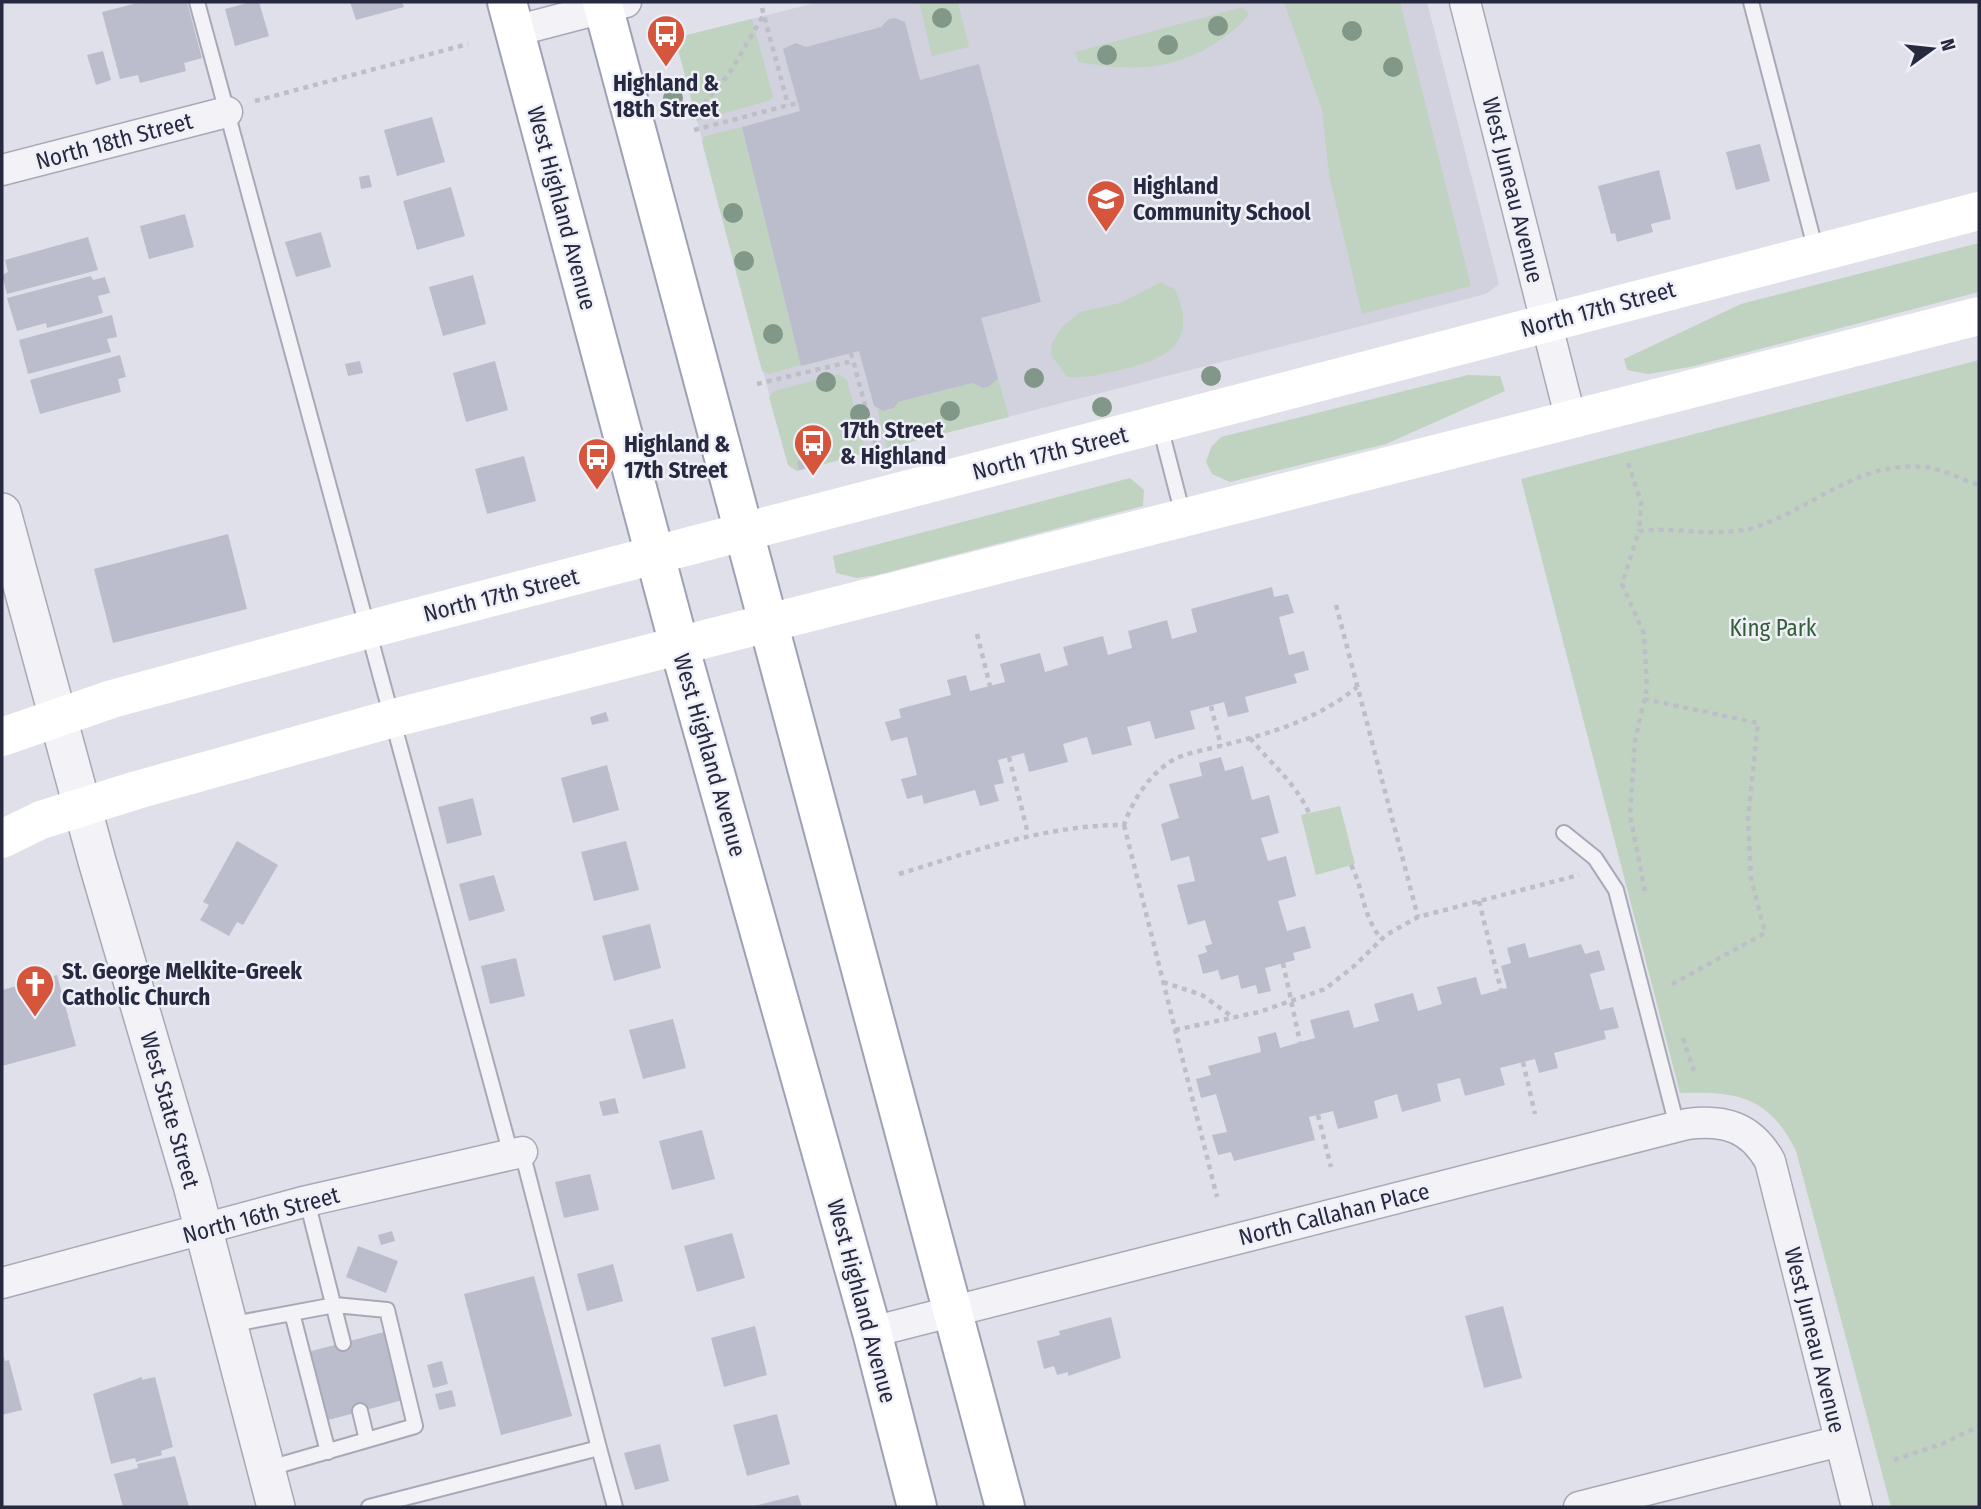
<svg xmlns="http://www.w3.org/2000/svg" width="1981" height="1509" font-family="'Fira Sans Condensed',sans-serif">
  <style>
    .built { fill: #d1d2de }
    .green { fill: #c0d3c1 }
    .building { fill: #bcbdcc }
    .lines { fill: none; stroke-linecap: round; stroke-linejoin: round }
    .service-casing { stroke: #a8a9b7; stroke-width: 18 }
    .minor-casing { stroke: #a8a9b7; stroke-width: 33 }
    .tertiary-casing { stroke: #a8a9b7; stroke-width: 40 }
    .primary-casing { stroke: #9ea0b5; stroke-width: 42 }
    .path { stroke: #bdbec8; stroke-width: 4.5; stroke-dasharray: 5 5; stroke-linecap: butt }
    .service { stroke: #f2f2f7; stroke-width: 14 }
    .minor { stroke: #f2f2f7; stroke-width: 30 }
    .tertiary { stroke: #f2f2f7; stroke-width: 37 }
    .secondary { stroke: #fff; stroke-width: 38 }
    .primary { stroke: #fff; stroke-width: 38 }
    .tree { fill: #819888 }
    .labels { text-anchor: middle; stroke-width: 5; stroke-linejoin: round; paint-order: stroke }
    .poi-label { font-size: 23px; font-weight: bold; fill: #272941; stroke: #eff0f7; text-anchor: start }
    .street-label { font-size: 23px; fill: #272941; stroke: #eff0f7 }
    .park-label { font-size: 23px; fill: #345e38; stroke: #eff0f7 }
  </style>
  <rect width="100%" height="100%" fill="#dfe0e9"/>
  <!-- built -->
  <path class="built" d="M819 2H1427L1499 284 1486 294 797 471 788 465 678 49 683 36Z"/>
  <!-- green -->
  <path class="green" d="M919 2H958L969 47 932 56Z
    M1284 2H1400L1471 286 1362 314 1329 175 1322 110Z
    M1243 7 1249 14C1240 27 1229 34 1216 43 1171 72 1128 71 1078 62L1075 52Z
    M752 19 773 96 771 100 697 121 678 49 683 36Z
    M742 127 801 365 769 374 762 371 702 142 705 136Z
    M1979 243V292L1690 367 1648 374 1627 370 1624 359 1741 304Z
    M1161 282 1175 289C1199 344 1168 358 1121 370 1102 374 1086 379 1067 377L1051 355 1052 343 1062 327 1080 312 1120 303Z
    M1979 360V1507H1891L1796 1151C1769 1096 1737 1091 1680 1093L1521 479Z
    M839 374 847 380 865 449 863 454 797 471 788 465 769 397 774 391Z
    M1468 375 1500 376 1505 391 1386 444 1230 482 1212 474 1206 462 1211 447 1221 437Z
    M998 378 1009 417 887 448 877 409 889 411 898 402 972 383 983 388Z
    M1130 478 1144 490 1143 506 877 575 857 578 836 573 833 556Z
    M1340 806 1355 864 1316 875 1301 815Z"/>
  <!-- building -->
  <path class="building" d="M141 2H187L202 58 184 63 186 71 140 83 138 75 120 79 102 12Z
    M251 2H259L269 36 235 46 225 9Z
    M350 2H402L404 7 356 20Z
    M895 18 905 22 920 80 979 64 1041 302 981 318 998 378 990 386 983 388 972 383 898 402 894 408 883 411 874 406 859 351 801 366 742 127 800 111 783 49 796 43 806 47 881 27 889 19Z
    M103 51 111 80 96 85 87 55Z
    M432 117 445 162 397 176 384 130Z
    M1760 144 1770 181 1736 190 1726 152Z
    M1659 170 1671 219 1651 224 1653 232 1617 242 1615 233 1611 234 1598 186Z
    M369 175 372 187 361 189 359 177Z
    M451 187 465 236 417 250 403 201Z
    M185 214 194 247 149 259 140 226Z
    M321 232 331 267 296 277 285 242Z
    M88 237 98 270 7 294 2 275 8 272 5 260Z
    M473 275 486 324 443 336 429 287Z
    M91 276 93 280 105 277 110 293 98 296 103 313 47 328 46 323 17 331 7 298Z
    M112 315 117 337 107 339 111 352 28 374 19 340Z
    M120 355 126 377 118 379 121 392 40 414 30 380Z
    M360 361 363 373 348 376 345 364Z
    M495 361 508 410 466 422 453 373Z
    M524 456 536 501 487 514 475 469Z
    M814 457 816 465 799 470 797 461Z
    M228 534 247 609 113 643 94 569Z
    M1272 587 1274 597 1288 594 1294 613 1279 617 1289 655 1304 651 1309 670 1294 674 1297 683 1245 697 1249 712 1228 717 1224 702 1190 711 1195 729 1155 739 1150 721 1127 727 1132 745 1092 755 1087 737 1063 744 1068 762 1029 772 1024 753 998 760 1004 783 994 785 999 801 980 806 975 790 924 804 922 795 907 799 901 779 917 775 907 737 891 741 885 722 901 718 899 709 951 695 947 680 966 675 970 691 1005 682 1000 664 1040 653 1045 672 1068 665 1063 647 1103 636 1108 655 1132 648 1128 631 1167 620 1172 639 1197 632 1191 609Z
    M606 712 609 721 592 725 590 717Z
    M1221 757 1225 771 1243 766 1252 800 1269 795 1279 833 1261 838 1268 861 1286 856 1296 896 1278 901 1287 931 1305 926 1311 948 1293 953 1295 960 1265 968 1271 991 1258 994 1256 985 1241 989 1238 975 1221 980 1218 970 1203 974 1198 955 1207 952 1205 946 1212 944 1205 920 1188 925 1177 885 1195 881 1189 856 1171 861 1161 824 1179 818 1169 784 1202 776 1199 763Z
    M607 765 619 810 573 823 561 778Z
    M473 798 482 835 447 844 438 807Z
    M237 841 278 865 243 925 237 922 229 936 200 920 209 905 203 902Z
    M626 841 639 890 594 901 581 852Z
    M494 875 505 911 469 921 459 884Z
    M650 924 661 968 614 981 602 936Z
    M1525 943 1529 958 1581 944 1585 954 1599 950 1605 970 1590 974 1600 1010 1613 1007 1619 1028 1604 1031 1606 1039 1554 1053 1558 1068 1539 1073 1535 1059 1500 1068 1505 1085 1465 1096 1460 1078 1437 1084 1441 1101 1402 1112 1397 1094 1374 1101 1378 1118 1338 1129 1333 1111 1309 1117 1315 1140 1234 1161 1231 1152 1218 1155 1212 1135 1227 1132 1216 1094 1201 1098 1196 1079 1211 1075 1208 1066 1261 1052 1258 1037 1276 1032 1280 1048 1315 1038 1310 1020 1349 1010 1354 1028 1379 1021 1374 1004 1413 993 1418 1011 1442 1004 1437 987 1476 977 1481 995 1507 988 1501 966 1511 963 1507 948Z
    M516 958 525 996 490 1004 481 966Z
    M57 975 76 1046 2 1066V990Z
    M673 1019 686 1068 643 1079 629 1030Z
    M615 1098 619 1113 603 1116 599 1102Z
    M702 1130 715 1179 672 1190 659 1141Z
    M590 1174 599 1210 564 1218 555 1182Z
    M392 1231 395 1241 381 1245 378 1235Z
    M732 1233 745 1278 697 1292 684 1246Z
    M358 1246 398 1261 386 1293 346 1277Z
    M613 1264 623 1301 587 1311 577 1274Z
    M534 1276 572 1416 501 1435 464 1294Z
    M1503 1306 1522 1378 1484 1388 1465 1316Z
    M1111 1317 1121 1358 1068 1376V1372L1057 1375 1054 1366 1044 1369 1037 1341 1060 1335 1059 1331Z
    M755 1326 767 1375 724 1387 711 1338Z
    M384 1332 403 1400 321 1422 304 1353Z
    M2 1351 5 1361 9 1360 22 1410 2 1415Z
    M442 1361 448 1384 433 1388 427 1365Z
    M142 1377V1380L155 1377 173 1447 161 1451 162 1455 136 1462 135 1458 111 1464 93 1394Z
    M452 1390 456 1406 439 1410 435 1394Z
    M777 1414 790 1464 747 1476 733 1425Z
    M660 1444 669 1481 635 1490 624 1453Z
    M175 1456 189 1507H123L114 1474 138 1468 137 1464Z
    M798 1495 802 1507H754V1506Z"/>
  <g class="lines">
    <!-- service casing -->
    <g class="service-casing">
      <path id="service" d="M197 2 511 1155
        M1751 2 1816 251
        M1160 426 1183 515
        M1564 833 1595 858 1616 890 1677 1126
        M522 1152 599 1448
        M307 1201 343 1343
        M292 1313 328 1452
        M228 1325 335 1305 387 1310 415 1426 367 1440
        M266 1469 367 1440 360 1411
        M369 1507 599 1448 615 1507"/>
    </g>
    <!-- minor casing -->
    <g class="minor-casing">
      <path id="minor" d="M1465 2 1571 420
        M515 31 626 2
        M2 170 227 112
        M2 1283 307 1201 522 1152
        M872 1332 1687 1124C1724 1119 1751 1127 1770 1161L1857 1507
        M1579 1507 1840 1441"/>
    </g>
    <!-- tertiary casing -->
    <g class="tertiary-casing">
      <path id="tertiary" d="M2 512 97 861 192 1185 276 1507"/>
    </g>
    <!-- primary casing -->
    <g class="primary-casing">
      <path id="primary" d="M507 2 679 645 872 1332 917 1507
        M602 2 1005 1507"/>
    </g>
    <!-- path -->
    <path class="path" d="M762 8 788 105
      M255 101 468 44
      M691 119 729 74 764 14
      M694 130 797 103
      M851 353 879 457
      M757 384 853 361
      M1628 463 1641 502 1639 531
      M1336 605 1418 917
      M977 634 990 686
      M1644 699 1758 723 1748 819 1751 878 1765 933 1669 986
      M1211 706 1221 746
      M1250 738C1271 764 1295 782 1309 813
      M1009 757 1028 834
      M1124 825 1217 1197
      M1351 865C1365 893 1361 912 1381 939
      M899 874C974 851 1045 825 1124 825 1132 802 1147 778 1167 764 1181 753 1206 750 1224 745 1272 733 1318 719 1357 687
      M1645 891 1630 815 1635 741 1647 687 1644 634 1622 584 1639 531C1678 526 1716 539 1755 527 1813 509 1856 461 1924 467 1941 468 1962 480 1979 485
      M1479 901 1501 990
      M1283 963 1300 1042
      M1163 982 1202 995 1234 1018
      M1175 1030 1259 1012 1325 989 1353 967 1386 935 1418 917 1579 875
      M1683 1038 1695 1074
      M1523 1062 1535 1114
      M1318 1115 1331 1167
      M1894 1460 1944 1443 1979 1426"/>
    <!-- service -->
    <use href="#service" class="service"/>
    <!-- minor -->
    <use href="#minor" class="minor"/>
    <!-- tertiary -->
    <use href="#tertiary" class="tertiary"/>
    <!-- secondary -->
    <path class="secondary" d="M2 737 112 699 370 629 1979 211
      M2 839 41 820 137 790 394 718 1979 316"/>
    <!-- primary -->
    <use href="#primary" class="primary"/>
  </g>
  <!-- trees -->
  <g class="tree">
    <circle cx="942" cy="18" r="10"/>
    <circle cx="1218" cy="26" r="10"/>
    <circle cx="1352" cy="31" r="10"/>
    <circle cx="1168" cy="45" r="10"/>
    <circle cx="1107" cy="55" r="10"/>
    <circle cx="1393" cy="67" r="10"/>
    <circle cx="673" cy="98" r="10"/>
    <circle cx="733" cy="213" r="10"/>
    <circle cx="744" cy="261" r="10"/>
    <circle cx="773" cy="334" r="10"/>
    <circle cx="1211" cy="376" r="10"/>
    <circle cx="1034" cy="378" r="10"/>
    <circle cx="826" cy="382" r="10"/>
    <circle cx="1102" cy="407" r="10"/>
    <circle cx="950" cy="411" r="10"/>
    <circle cx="860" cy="414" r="10"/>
  </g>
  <!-- icons -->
  <defs>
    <g id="bus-pin" transform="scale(2.0125)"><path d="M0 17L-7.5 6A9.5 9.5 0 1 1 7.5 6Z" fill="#d5553d" stroke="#eff0f7"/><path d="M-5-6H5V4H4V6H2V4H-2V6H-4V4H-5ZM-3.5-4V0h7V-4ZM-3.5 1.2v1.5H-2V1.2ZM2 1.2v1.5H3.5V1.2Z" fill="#fff"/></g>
    <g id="school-pin" transform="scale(2.0125)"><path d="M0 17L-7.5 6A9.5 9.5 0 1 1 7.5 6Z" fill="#d5553d" stroke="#eff0f7"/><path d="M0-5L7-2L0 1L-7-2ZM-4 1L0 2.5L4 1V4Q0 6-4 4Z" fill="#fff"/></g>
    <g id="church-pin" transform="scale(2.0125)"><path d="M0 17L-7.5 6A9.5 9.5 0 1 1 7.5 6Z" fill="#d5553d" stroke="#eff0f7"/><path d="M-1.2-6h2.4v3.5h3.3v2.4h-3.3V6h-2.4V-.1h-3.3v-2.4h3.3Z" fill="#fff"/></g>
  </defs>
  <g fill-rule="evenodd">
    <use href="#bus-pin" x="666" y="34"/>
    <use href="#school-pin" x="1106" y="199"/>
    <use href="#bus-pin" x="813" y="443"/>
    <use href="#bus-pin" x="597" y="457"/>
    <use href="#church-pin" x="35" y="984"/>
  </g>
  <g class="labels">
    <!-- poi labels -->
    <g class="poi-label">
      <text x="666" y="91" text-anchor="middle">Highland &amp;<tspan x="666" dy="26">18th Street</tspan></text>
      <text x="1133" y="194">Highland<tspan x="1133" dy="26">Community School</tspan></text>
      <text x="840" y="438">17th Street<tspan x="840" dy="26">&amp; Highland</tspan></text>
      <text x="624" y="452">Highland &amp;<tspan x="624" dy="26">17th Street</tspan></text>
      <text x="62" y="979">St. George Melkite-Greek<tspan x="62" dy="26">Catholic Church</tspan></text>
    </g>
    <!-- street labels -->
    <g class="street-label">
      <text transform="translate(114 141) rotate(-15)" y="8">North 18th Street</text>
      <text transform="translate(1513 190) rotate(76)" y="8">West Juneau Avenue</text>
      <text transform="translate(562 208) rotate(75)" y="8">West Highland Avenue</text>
      <text transform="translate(1598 309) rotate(-15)" y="8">North 17th Street</text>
      <text transform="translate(1050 453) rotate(-14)" y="8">North 17th Street</text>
      <text transform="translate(501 595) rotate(-14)" y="8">North 17th Street</text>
      <text transform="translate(710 755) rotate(74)" y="8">West Highland Avenue</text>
      <text transform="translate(170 1110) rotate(74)" y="8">West State Street</text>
      <text transform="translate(1334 1214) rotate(-14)" y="8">North Callahan Place</text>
      <text transform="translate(261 1215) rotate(-15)" y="8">North 16th Street</text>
      <text transform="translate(862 1301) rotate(75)" y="8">West Highland Avenue</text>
      <text transform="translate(1815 1340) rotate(76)" y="8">West Juneau Avenue</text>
    </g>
    <!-- park labels -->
    <g class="park-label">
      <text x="1773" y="636">King Park</text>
    </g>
  </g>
  <!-- border -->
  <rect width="1981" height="1509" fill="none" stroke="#272941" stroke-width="7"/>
  <!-- north arrow -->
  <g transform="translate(1932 49) rotate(75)" stroke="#eff0f7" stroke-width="5" paint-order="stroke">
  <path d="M0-5L12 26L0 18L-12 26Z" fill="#272941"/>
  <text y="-10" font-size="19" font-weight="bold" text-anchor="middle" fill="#272941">N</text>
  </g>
</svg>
